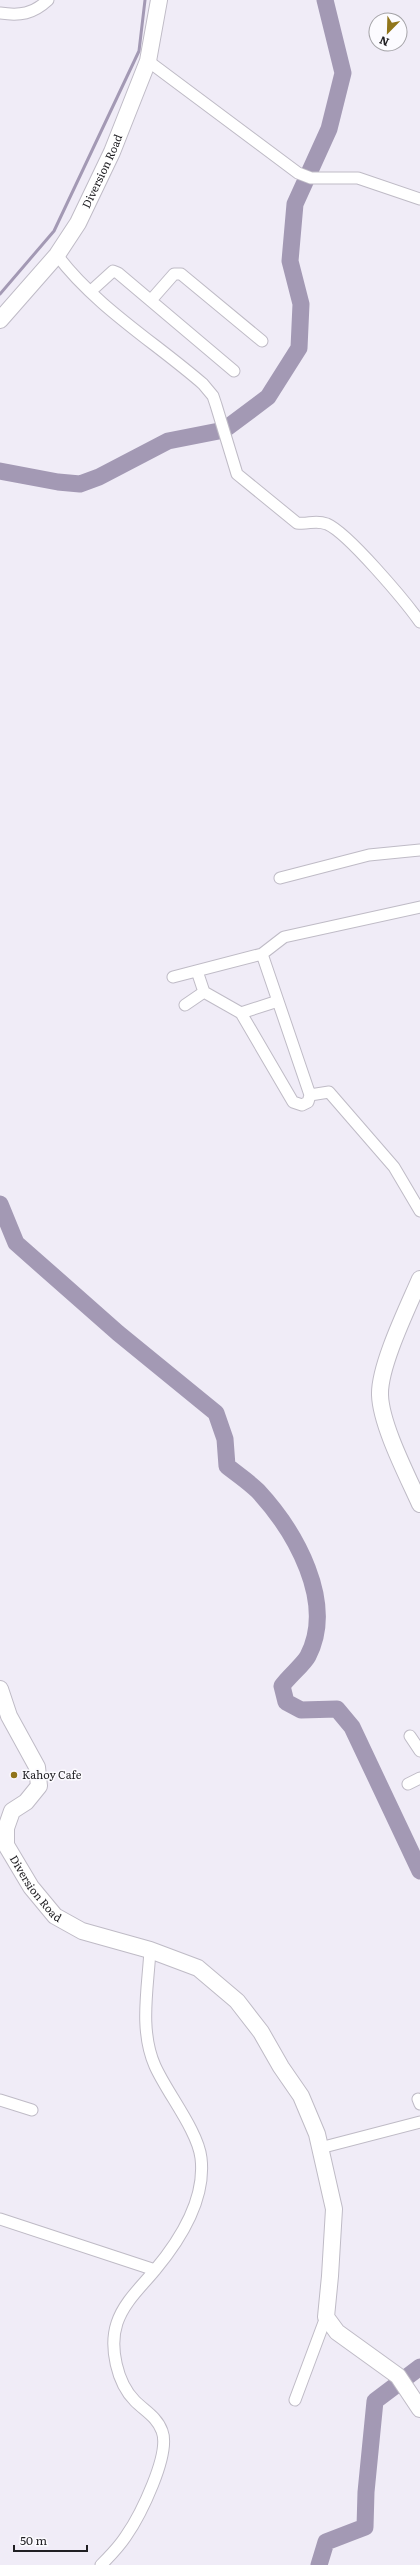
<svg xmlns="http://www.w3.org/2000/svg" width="420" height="2565" font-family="Literata,serif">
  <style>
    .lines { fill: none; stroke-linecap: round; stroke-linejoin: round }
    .stream { stroke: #a399b4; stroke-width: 3 }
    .river { stroke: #a399b4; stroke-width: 17 }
    .street-casing { stroke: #bfbbc6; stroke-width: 13 }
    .secondary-casing { stroke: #bfbbc6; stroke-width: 18 }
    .street { stroke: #fff; stroke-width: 11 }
    .secondary { stroke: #fff; stroke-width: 16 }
    .poi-dot { fill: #91751a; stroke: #fcfbff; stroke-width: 1.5 }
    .labels { text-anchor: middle; stroke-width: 3; stroke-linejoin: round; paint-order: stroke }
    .street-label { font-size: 11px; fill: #201f23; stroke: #fcfbff }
    .poi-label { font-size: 11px; fill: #201f23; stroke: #fcfbff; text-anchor: start }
  </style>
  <rect width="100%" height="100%" fill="#f0ecf7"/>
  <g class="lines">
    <!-- stream -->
    <path class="stream" d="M0 294 54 231 139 51 145 0"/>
    <!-- river -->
    <path class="river" d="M0 471 58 482 80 484 99 477 168 441 224 430 268 397 299 348 301 304 290 261 295 204 329 129 343 73 325 0
      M0 1204 16 1243 118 1333 216 1413 225 1439 227 1466C237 1474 249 1482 258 1491 295 1531 336 1602 308 1656 304 1664 288 1677 282 1686L286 1702 301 1710 337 1709 352 1727 420 1871
      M319 2565 326 2542 365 2527 366 2492 375 2401 420 2367"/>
    <!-- street casing -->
    <g class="street-casing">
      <path id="street" d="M0 13C20 16 33 14 48 0
        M148 61 298 173 311 178H358L420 199
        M57 255C95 306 156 343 203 384L213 396 216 405 237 474 297 523C309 525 314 519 327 524 348 533 405 601 420 622
        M91 291 113 271 118 273 234 371
        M152 299 174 274H181L262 341
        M280 878 369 855 420 850
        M262 954 284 937 420 907
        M173 977 262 954 310 1095 308 1102 302 1105 293 1102 241 1013 204 992 197 971
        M185 1005 204 992
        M241 1013 278 1001
        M310 1095 329 1092 394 1167 420 1211
        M410 1736 420 1751
        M408 1784 420 1778
        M418 2099 420 2104
        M0 2100 32 2110
        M320 2148 420 2122
        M0 2219 155 2270
        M295 2400 326 2317
        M101 2565C110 2556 119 2547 126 2536 140 2516 171 2454 162 2431 157 2417 145 2411 135 2401 117 2383 109 2347 117 2323 124 2302 141 2287 155 2270 180 2240 206 2199 201 2158 198 2131 167 2093 155 2066 139 2030 148 1988 150 1950"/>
    </g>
    <!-- secondary casing -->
    <g class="secondary-casing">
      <g id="secondary">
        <path id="s1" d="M0 320 57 255 78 223 112 152 148 61 159 0"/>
        <path d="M420 1279C408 1307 379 1366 380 1395 381 1425 407 1475 420 1504"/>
        <path id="s2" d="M0 1689 9 1716 37 1767 39 1786 26 1802 12 1811 6 1828V1845L31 1887 55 1916 82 1931 150 1950 198 1968 237 2001 261 2032 281 2067 301 2096 317 2134 334 2209 330 2276 326 2317 337 2332 398 2376 420 2409"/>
      </g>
    </g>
    <!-- street -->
    <use href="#street" class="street"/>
    <!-- secondary -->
    <use href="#secondary" class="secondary"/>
  </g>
  <!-- markers -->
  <circle class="poi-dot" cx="14" cy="1775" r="4"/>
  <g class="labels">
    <!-- street labels -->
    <g class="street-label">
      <text dy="4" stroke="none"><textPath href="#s1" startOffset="182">Diversion Road</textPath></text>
      <text dy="4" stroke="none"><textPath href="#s2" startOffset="231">Diversion Road</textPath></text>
    </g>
    <!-- poi labels -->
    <g class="poi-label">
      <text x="22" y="1779">Kahoy Cafe</text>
    </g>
  </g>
  <!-- north arrow -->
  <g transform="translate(388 32) rotate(203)"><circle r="19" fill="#fcfbff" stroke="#a4a3a7"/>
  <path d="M0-3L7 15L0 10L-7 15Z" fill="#91751a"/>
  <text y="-6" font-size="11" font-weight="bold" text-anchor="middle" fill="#201f23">N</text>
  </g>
  <!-- scale -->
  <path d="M14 2545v6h73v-6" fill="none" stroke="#201f23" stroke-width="2"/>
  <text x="20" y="2545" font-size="12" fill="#201f23" stroke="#fcfbff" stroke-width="3" paint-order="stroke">50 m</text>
</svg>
